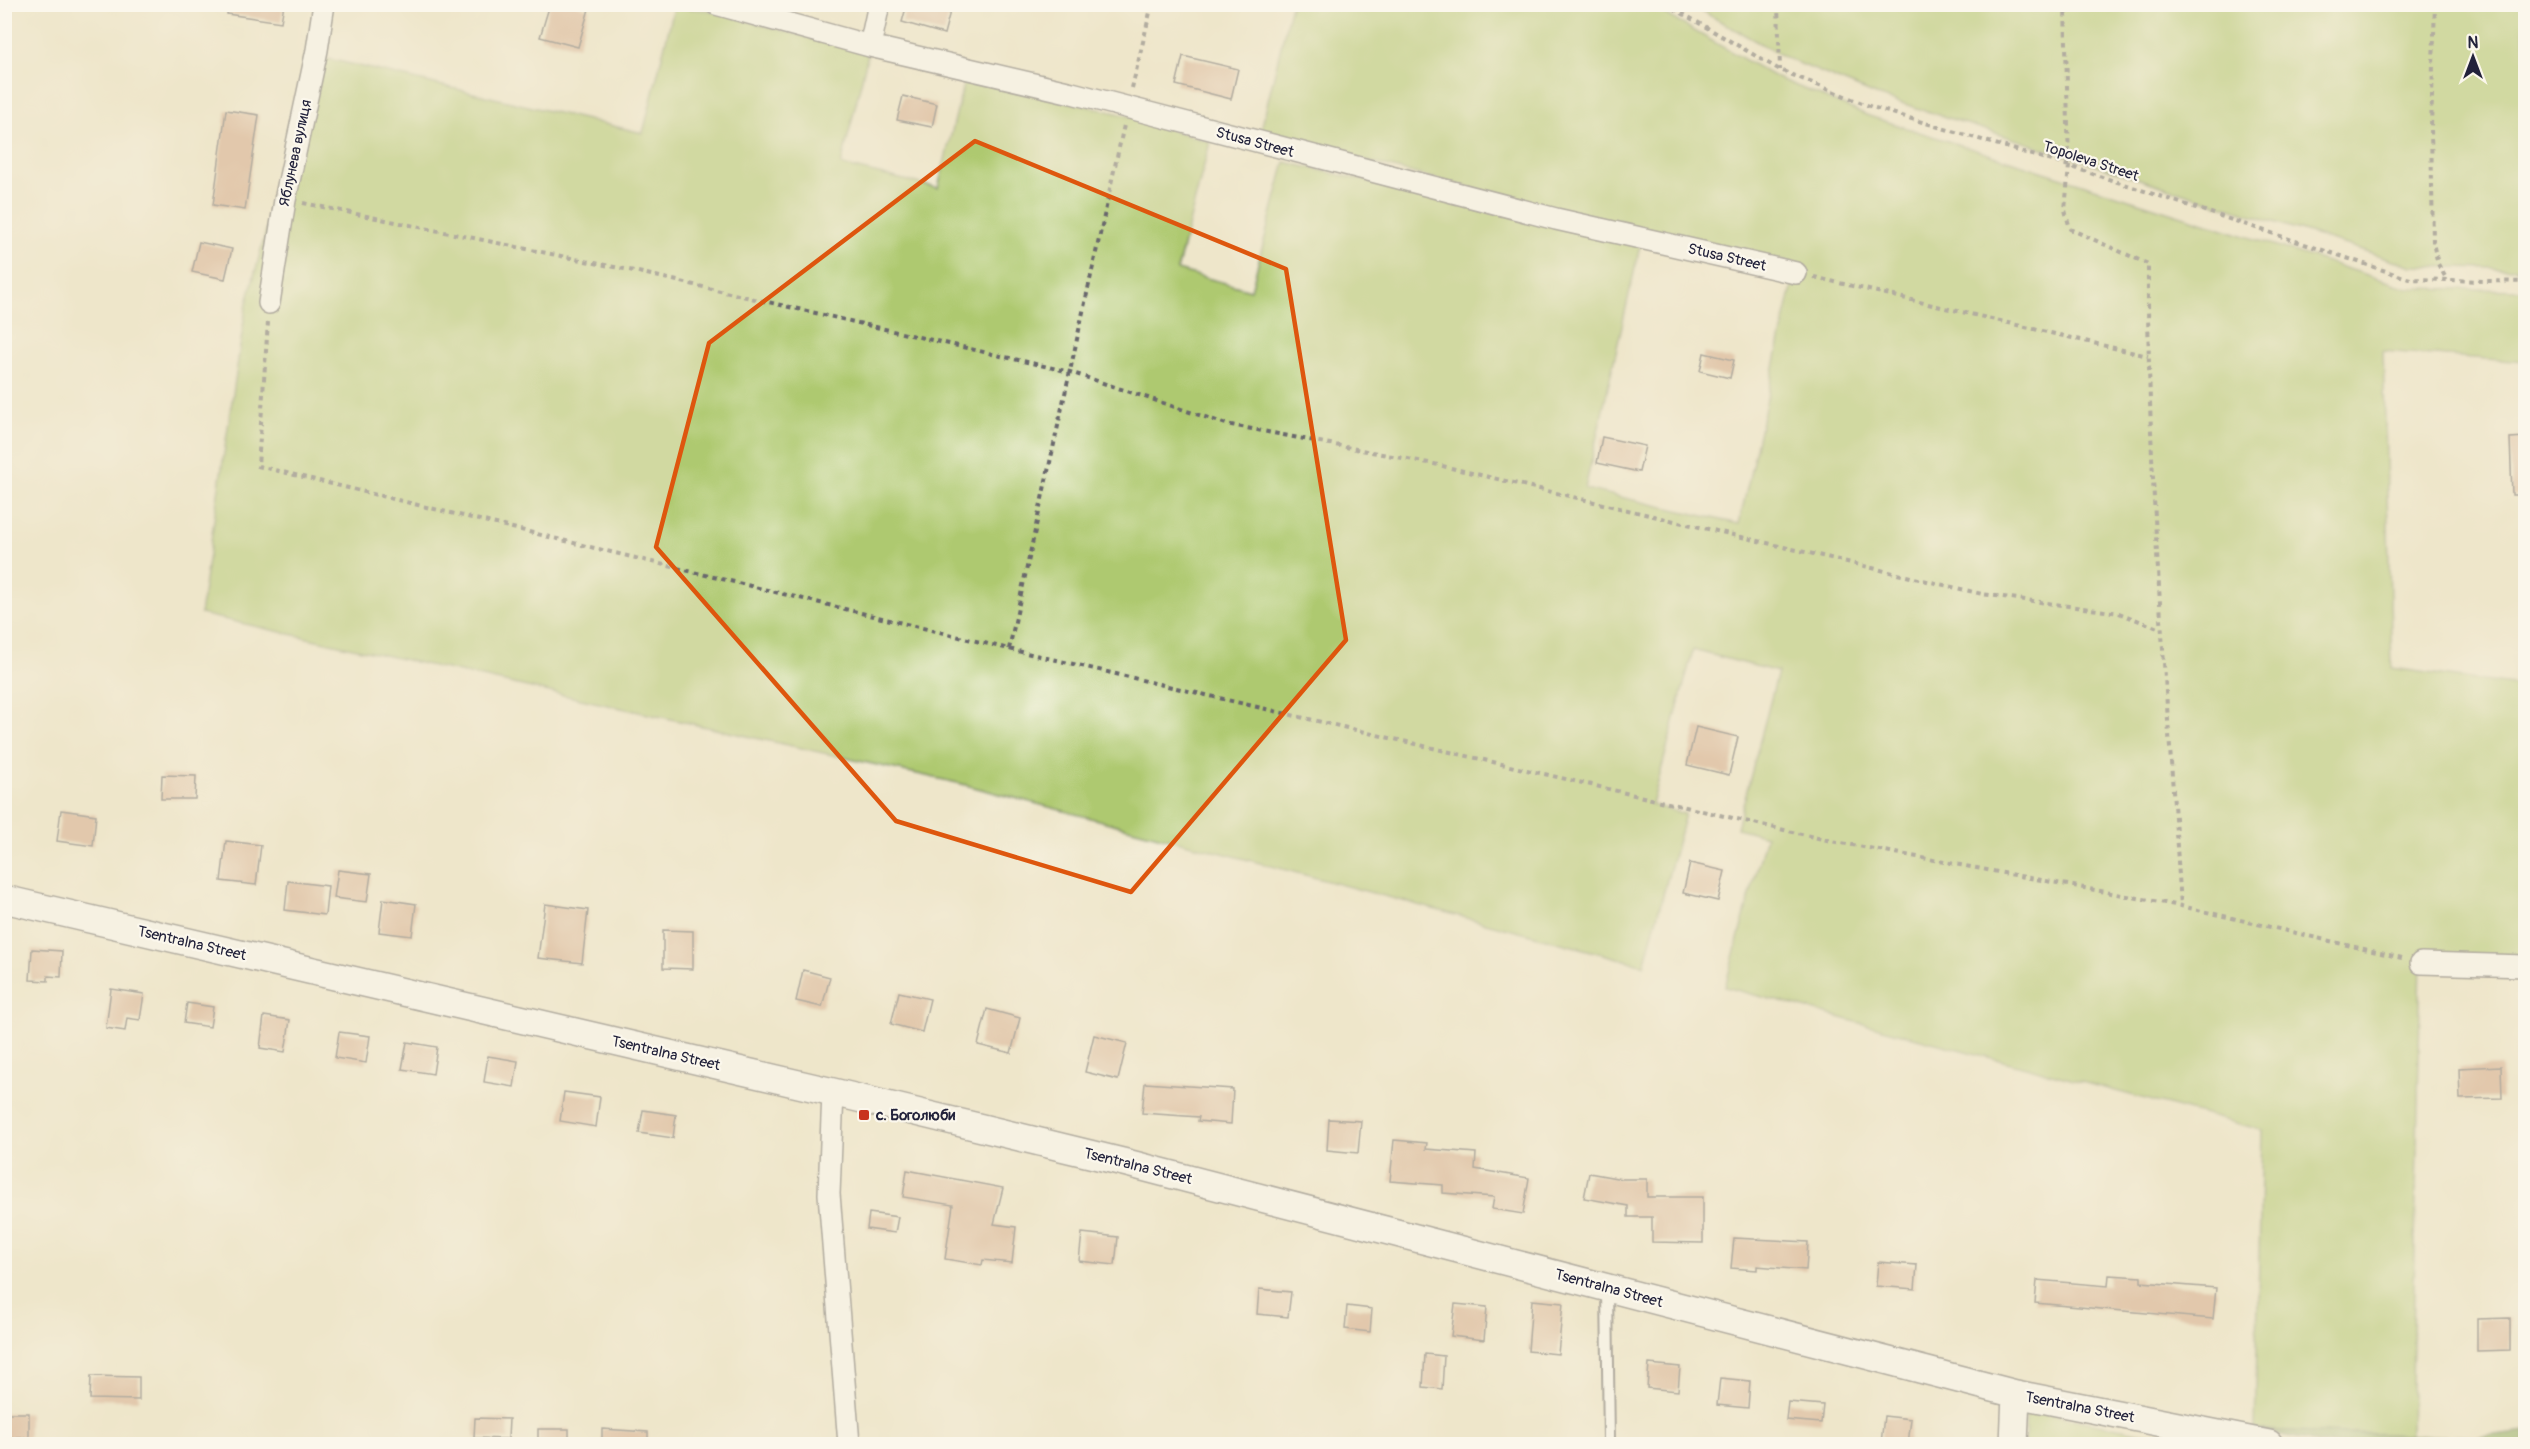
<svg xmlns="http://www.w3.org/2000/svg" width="2530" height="1449" font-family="Pangolin,sans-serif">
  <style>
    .green { fill: #aec970; stroke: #687656; stroke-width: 1.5 }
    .forest { fill: #8aad62; stroke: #56684e; stroke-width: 1.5 }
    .building { fill: #d3a588 }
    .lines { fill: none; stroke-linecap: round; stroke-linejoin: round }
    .service-casing { stroke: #69676d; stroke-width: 14 }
    .minor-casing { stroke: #69676d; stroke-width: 24 }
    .tertiary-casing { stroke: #69676d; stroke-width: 30 }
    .path { stroke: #69676d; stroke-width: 4; stroke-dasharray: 4.5 4.5; stroke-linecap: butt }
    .service { stroke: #fff; stroke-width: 10 }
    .minor { stroke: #fff; stroke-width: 21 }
    .tertiary { stroke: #fff; stroke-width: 27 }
    .marked { fill: none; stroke: #de560e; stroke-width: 4.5; stroke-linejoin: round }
    .poi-dot { fill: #c8321e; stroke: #fbf7ec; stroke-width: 2 }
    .labels { text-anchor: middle; stroke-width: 4.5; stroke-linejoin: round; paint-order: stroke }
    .street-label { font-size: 15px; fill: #22223b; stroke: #fbf7ec }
    .poi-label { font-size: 15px; font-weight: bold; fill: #22223b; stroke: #fbf7ec; text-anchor: start }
  </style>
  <rect width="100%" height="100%" fill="#fbf7ec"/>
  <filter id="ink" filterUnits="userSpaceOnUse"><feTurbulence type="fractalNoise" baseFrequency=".0167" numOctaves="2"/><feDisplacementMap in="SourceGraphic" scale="12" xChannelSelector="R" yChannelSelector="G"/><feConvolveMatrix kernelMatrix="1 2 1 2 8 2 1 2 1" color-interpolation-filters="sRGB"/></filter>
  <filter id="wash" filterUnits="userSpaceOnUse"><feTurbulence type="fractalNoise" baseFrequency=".008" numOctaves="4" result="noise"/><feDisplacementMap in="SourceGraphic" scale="24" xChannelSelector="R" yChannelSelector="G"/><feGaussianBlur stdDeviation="1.35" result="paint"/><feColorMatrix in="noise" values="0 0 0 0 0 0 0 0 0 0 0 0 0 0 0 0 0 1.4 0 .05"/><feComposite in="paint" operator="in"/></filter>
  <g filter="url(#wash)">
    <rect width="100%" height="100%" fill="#eee6ca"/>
    <!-- green -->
    <path class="green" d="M1359 4 1649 5 1777 78 1869 116 2408 288 2525 290V362L2383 351 2392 668 2526 687 2525 958 2421 956 2411 1435 2255 1430 2262 1130 1725 987 1766 836 1737 828 1778 672 1693 650 1652 805 1685 814 1644 965 962 784 200 614 246 307 312 55 643 133 674 8 708 10 868 54 841 165 938 188 965 78 1125 115 1210 142 1177 270 1251 290 1285 162 1640 246 1585 489 1739 524 1797 264 1558 210 1260 134 1291 5Z
      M1691 5H2525V269L2412 266 1876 95 1786 58Z
      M2026 1409 2194 1444H2025Z"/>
    <!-- forest -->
    <path class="forest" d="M2255 1430 2477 1437 2525 1431V1444H2329Z"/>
    <g id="blocks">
      <!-- building -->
      <path class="building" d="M228 4H284L281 22 227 14Z
        M550 4H574L589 9 578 47 540 37Z
        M907 4H952L944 34 902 22Z
        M1183 56 1238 69 1231 99 1176 85Z
        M903 96 937 104 932 127 897 120Z
        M226 110 259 115 245 210 213 205Z
        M199 242 232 249 225 279 192 272Z
        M1704 353 1734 360 1730 378 1700 371Z
        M1602 437 1645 446 1639 472 1597 463Z
        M2526 437V495H2512L2510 438Z
        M1696 727 1738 737 1729 775 1687 765Z
        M162 775 196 776 195 799H161Z
        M61 810 96 815 93 846 57 841Z
        M226 841 261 845 256 885 221 881Z
        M1690 863 1725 871 1718 901 1683 893Z
        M338 870 371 874 367 902 334 898Z
        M288 881 328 886 325 915 285 910Z
        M383 899 416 904 412 936 379 932Z
        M545 904 588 910 582 963 538 958Z
        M663 930 693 931V969L663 968Z
        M32 949 62 951 61 977 48 976V981L30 980Z
        M803 970 830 977 822 1007 796 1001Z
        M111 989 144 994 140 1020 127 1018 125 1031 106 1028Z
        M899 992 930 999 922 1032 891 1024Z
        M187 1003 213 1007 210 1027 184 1023Z
        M987 1009 1020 1018 1011 1053 978 1045Z
        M264 1016 290 1020 285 1052 260 1048Z
        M339 1032 370 1036 366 1063 335 1058Z
        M1094 1035 1127 1043 1118 1080 1085 1072Z
        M407 1042 437 1047 433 1074 402 1069Z
        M488 1056 518 1061 514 1087 484 1082Z
        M2501 1066 2502 1098 2460 1099 2459 1068Z
        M1145 1083 1233 1089 1231 1124 1198 1121 1199 1117 1142 1113Z
        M564 1092 600 1097 596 1127 560 1121Z
        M643 1110 676 1115 673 1138 639 1133Z
        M1329 1119 1361 1121 1358 1153 1327 1150Z
        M1394 1140 1427 1143 1426 1149 1476 1153 1475 1169 1529 1178 1523 1214 1492 1209 1494 1197 1443 1193V1185L1390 1181Z
        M907 1170 1003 1188 994 1224 1016 1227 1012 1263 983 1260 982 1265 945 1259 953 1205 903 1197Z
        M1589 1173 1622 1179H1647V1197H1703V1243L1652 1242V1217H1628V1206L1584 1198Z
        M869 1213 898 1217 895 1233 867 1229Z
        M1082 1233 1118 1237 1115 1265 1079 1261Z
        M1734 1238 1808 1242 1806 1270 1757 1266V1270L1731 1268Z
        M1878 1262 1917 1265 1915 1289 1876 1286Z
        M2109 1275 2141 1277V1282L2216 1288 2213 1319 2035 1303 2037 1280 2108 1286Z
        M1259 1289 1291 1292 1288 1317 1257 1314Z
        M1532 1300 1563 1303 1558 1354 1528 1351Z
        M1455 1304 1487 1307 1484 1340 1451 1336Z
        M1347 1306 1372 1309 1370 1332 1345 1329Z
        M2510 1318V1350L2477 1351V1319Z
        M1425 1354 1444 1356 1442 1389 1423 1387Z
        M1649 1364 1680 1367 1678 1391 1647 1388Z
        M91 1376 139 1377V1400L90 1399Z
        M1720 1378 1750 1381 1748 1408 1717 1405Z
        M1788 1402 1823 1405 1821 1423 1786 1420Z
        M4 1413H29V1438H4Z
        M1884 1416 1911 1419 1908 1444 1881 1443Z
        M475 1418 509 1419 508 1439 474 1438Z
        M538 1429H569V1444H538Z
        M602 1429 648 1432V1444H602Z"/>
    </g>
  </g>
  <g filter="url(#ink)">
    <use href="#blocks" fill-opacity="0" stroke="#69676d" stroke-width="1.5"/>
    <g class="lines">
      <!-- service casing -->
      <g class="service-casing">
        <path id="service" d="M1607 1288 1609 1444"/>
      </g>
      <!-- minor casing -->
      <g class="minor-casing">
        <path id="minor" d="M716 4 870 46 1072 93 1556 219 1796 273
          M870 46 879 4
          M269 303 285 200 317 50 324 4
          M2421 963 2526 966
          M833 1092 829 1194 849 1444"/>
      </g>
      <!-- tertiary casing -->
      <g class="tertiary-casing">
        <path id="tertiary" d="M4 899 833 1092 1127 1163 2016 1394 2269 1444
          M2014 1444 2016 1394"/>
      </g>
      <!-- path -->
      <path class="path" d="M1666 4 1780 70 1872 107 2069 166 2410 279 2526 282
        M1778 4 1780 70
        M2065 4 2069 166 2065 210 2070 229 2148 264C2147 478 2167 692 2181 906
        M2435 4 2431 127 2433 243 2438 264 2447 280
        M1132 88 1152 4
        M303 203 634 271 1070 372 1226 424 1434 464 1982 594 2119 613 2163 630
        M1814 277 2148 356
        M268 322 258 466 1009 649 1831 841 2181 906 2402 958
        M1009 649 1124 125"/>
      <!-- service -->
      <use href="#service" class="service"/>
      <!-- minor -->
      <use href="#minor" class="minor"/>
      <!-- tertiary -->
      <use href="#tertiary" class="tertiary"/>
    </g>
  </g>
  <!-- marked area -->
  <path d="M0 0H2530V1449H0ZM975 141 1286 269 1346 640 1131 892 896 821 656 547 709 343Z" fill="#eee6ca" fill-opacity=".55" fill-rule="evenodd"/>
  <path class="marked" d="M975 141 1286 269 1346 640 1131 892 896 821 656 547 709 343Z"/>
  <!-- markers -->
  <rect class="poi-dot" x="858" y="1109" width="12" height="12" rx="3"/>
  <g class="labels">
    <!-- street labels -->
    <g class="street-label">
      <text transform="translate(1255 142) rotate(15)" y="5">Stusa Street</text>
      <text transform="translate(295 153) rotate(-78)" y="5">Яблунева вулиця</text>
      <text transform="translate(2091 161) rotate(18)" y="5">Topoleva Street</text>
      <text transform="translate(1727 257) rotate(13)" y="5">Stusa Street</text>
      <text transform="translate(192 943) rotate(13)" y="5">Tsentralna Street</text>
      <text transform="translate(666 1053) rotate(13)" y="5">Tsentralna Street</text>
      <text transform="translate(1138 1166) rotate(14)" y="5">Tsentralna Street</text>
      <text transform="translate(1609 1288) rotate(15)" y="5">Tsentralna Street</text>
      <text transform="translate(2080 1407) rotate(11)" y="5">Tsentralna Street</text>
    </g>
    <!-- poi labels -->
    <g class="poi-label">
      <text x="876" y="1120">с. Боголюби</text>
    </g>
  </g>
  <!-- margin -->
  <rect width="2530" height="1449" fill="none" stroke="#fbf7ec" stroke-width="24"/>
  <!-- north arrow -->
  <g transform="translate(2473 57)" stroke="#fbf7ec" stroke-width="4.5" paint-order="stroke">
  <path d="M0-4.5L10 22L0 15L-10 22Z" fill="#22223b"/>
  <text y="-9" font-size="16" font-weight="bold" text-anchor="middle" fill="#22223b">N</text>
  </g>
</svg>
